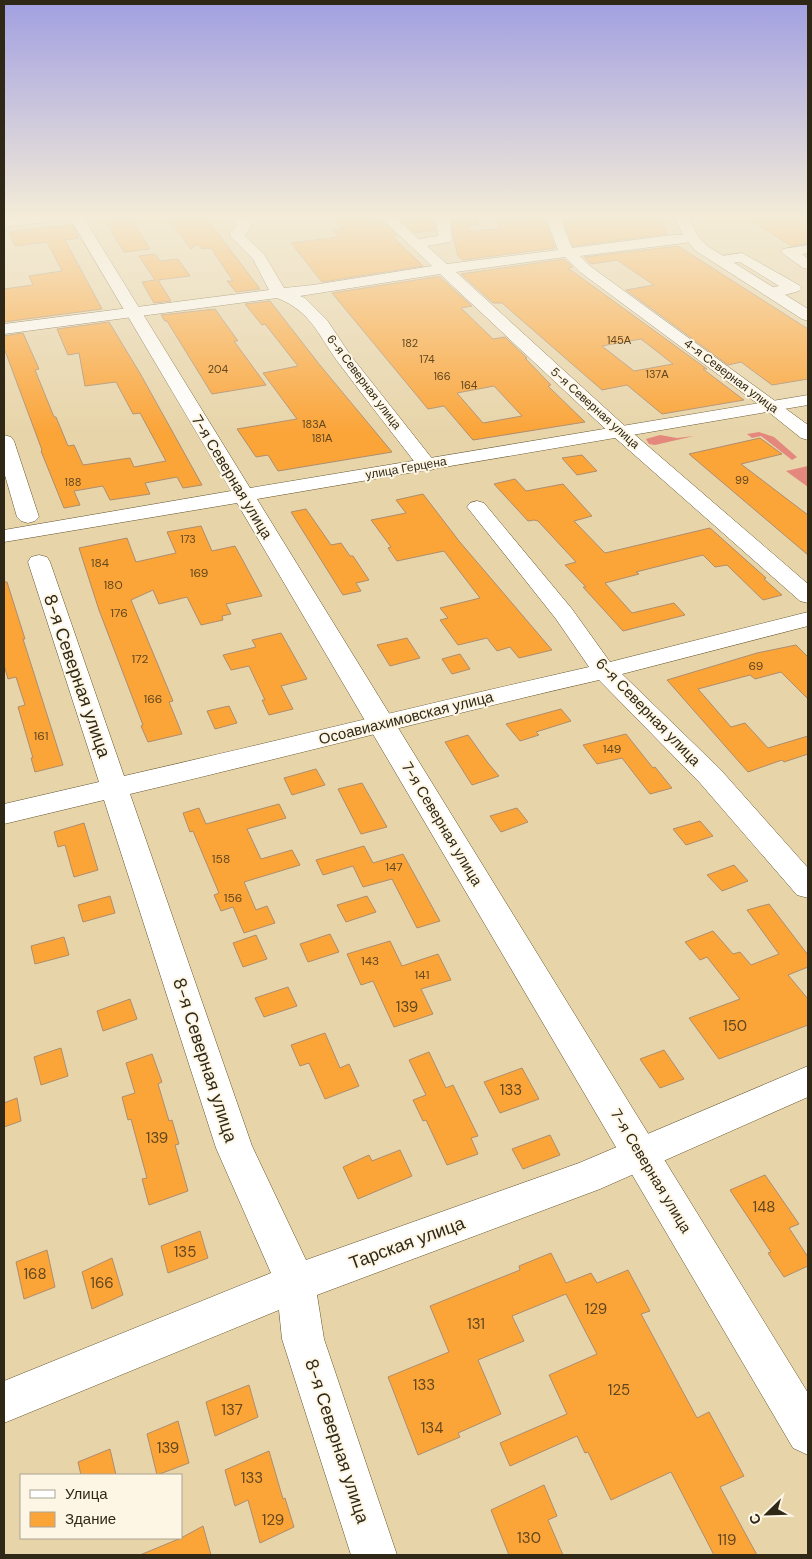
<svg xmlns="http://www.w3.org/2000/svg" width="812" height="1559" font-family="'DM Sans',sans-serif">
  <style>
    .green { fill: #e4887e }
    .building { fill: #fba438; stroke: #ae8d6d; fill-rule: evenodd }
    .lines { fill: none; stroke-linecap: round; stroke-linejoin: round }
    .minor-casing { stroke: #63532b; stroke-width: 1 }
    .major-casing { stroke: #63532b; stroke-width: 1 }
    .minor { fill: #fff; fill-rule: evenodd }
    .major { fill: #fff; fill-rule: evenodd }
    .labels { text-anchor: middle; stroke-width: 4; stroke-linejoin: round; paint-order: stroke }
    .far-number-label { font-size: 11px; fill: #62471f }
    .far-street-label { font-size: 12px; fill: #2f2817; stroke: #fef6e5 }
    .number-label { font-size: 12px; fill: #62471f }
    .street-label { font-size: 15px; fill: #2f2817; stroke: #fef6e5 }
    .near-number-label { font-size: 15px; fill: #62471f }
    .near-street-label { font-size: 18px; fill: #2f2817; stroke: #fef6e5 }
  </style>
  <rect width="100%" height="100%" fill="#e7d4a9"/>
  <!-- green -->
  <path class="green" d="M759 432 774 437 797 457 792 460 761 436 752 438 747 434Z
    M660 435 677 438 694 436 655 445 649 444 646 439Z
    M808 466V487L786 471Z"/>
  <!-- building -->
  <path class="building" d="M166 215H204L260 289 236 292 227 281H233L211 248 202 249 197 244 191 249Z
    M352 215H368L375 222 382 221 397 235 392 236 423 266 322 282 291 243 339 237 333 230 344 229 332 218Z
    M433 215 435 230 415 233 400 219Z
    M451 215H477L478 225 467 226 468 231 499 229V219L544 218 555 248 463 260 458 256 454 239Z
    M570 215H659L668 234 573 246 562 217H571Z
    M743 215H808V243L791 246Z
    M131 218 150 249 124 252 106 222Z
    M72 225 79 238 65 240 102 309 4 322V289L33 285 29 276 62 271 47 242 15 246 9 232Z
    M678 246 808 329V379L772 385 741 362 728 365 626 290 654 285 617 260 591 264 584 257Z
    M155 254 160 261 178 259 190 276 158 280 171 301 154 303 142 282 155 280 139 256Z
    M564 259 573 267 568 268 707 369H703L744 400 662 414 627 385 602 390 502 303H493L461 274ZM641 339 673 364 634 371 602 346Z
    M435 277H440L472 306 461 308 493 339 505 337 527 358H525L551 385 548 386 585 422 473 440 444 406 428 409 332 293ZM494 386 522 416 483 423 457 393Z
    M270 301 319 364 392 452 278 471 268 455 256 457 237 429 297 419 263 373 298 366 265 324 262 325 245 304Z
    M215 309 238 341H234L266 385 212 394 167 321H165L161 315Z
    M109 322 141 375 202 485 183 488 177 477 145 483 150 494 110 500 103 486 74 491 80 505 64 508 41 451 42 450 4 348V336L23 333 39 369 35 370 54 417H56L68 446 74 445 83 465 130 458 134 467 166 461 140 413 133 414 116 382 85 386 79 353 68 355 57 329Z
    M760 438 782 454 741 464 808 515V555L689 454Z
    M582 455 597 471 577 475 562 458Z
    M515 479 526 491 563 484 592 516 574 521 605 553 710 528 766 578 764 579 782 595 763 600 727 565 715 567 703 555 636 572 639 574 605 583 632 613 674 603 685 615 623 631 583 587H586L565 565 576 562 538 521 534 520 528 521 494 484Z
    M423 494 459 541 552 650 519 658 510 647 497 651 487 638 458 645 440 620 448 618 440 608 480 598 444 551 397 561 388 548 391 547 371 520 406 513 396 500Z
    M306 509 331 545 341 543 350 556H353L369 580 356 583 361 591 343 595 291 512Z
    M201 526 212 551 235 546 262 596 226 604 231 614 222 616 223 620 201 625 187 597 159 604 153 590 131 600 173 701 169 702 182 734 148 742 141 726 143 725 99 610 79 548 127 538 136 562 176 553 167 532Z
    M4 582H7L25 639H23L63 765 35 772 31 758H33L18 707 25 705 16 677 8 679 4 665Z
    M281 633 307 679 281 686 293 709 269 715 262 700H265L249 666 231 670 223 655 256 647 252 640Z
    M407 638 420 658 390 666 377 645Z
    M796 645 808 657V699L781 672 755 679 750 675 698 689 731 727 745 723 768 748 808 736V754L784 762 782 760 748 772 667 680 757 653Z
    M460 654 470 669 452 674 442 659Z
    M229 706 237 723 215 729 207 711Z
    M561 709 571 721 536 732 539 735 520 741 506 724Z
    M626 734 653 768 655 767 672 788 650 794 622 758 597 764 583 745Z
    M468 735 488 763 499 776 472 785 445 742Z
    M316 769 325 785 292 795 284 778Z
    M362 783 387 827 361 834 338 789Z
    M279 804 286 818 247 829 261 859 292 850 300 865 244 882 256 910 267 906 275 923 244 933 233 907 221 911 214 895 219 893 193 831 190 832 183 813 199 808 206 824Z
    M517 808 528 822 501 832 490 816Z
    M700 821 713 836 686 845 673 829Z
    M84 823 98 870 74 877 65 845 58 847 54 832Z
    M364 846 373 863 403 854 440 921 417 928 392 879 363 887 353 866 323 875 316 860Z
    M734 865 748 881 722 891 707 875Z
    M110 896 115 913 83 922 78 905Z
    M367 896 376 912 346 922 337 905Z
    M769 904 808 955V967L788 975 808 999V1025L719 1059 689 1018 740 999 707 957 700 960 685 942 713 931 733 954 740 952 751 965 779 954 747 910Z
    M330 934 339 952 308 962 300 944Z
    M256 935 267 959 243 967 233 943Z
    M64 937 69 955 35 964 31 946Z
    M390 941 402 966 438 954 451 980 421 989 433 1014 394 1027 373 981 361 985 347 954Z
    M288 987 297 1006 264 1017 255 998Z
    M130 999 137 1019 103 1031 97 1011Z
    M325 1033 340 1068 349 1064 359 1086 325 1099 309 1063 300 1066 291 1045Z
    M61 1048 68 1076 41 1085 34 1057Z
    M664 1050 684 1079 660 1088 640 1059Z
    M429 1052 446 1088 453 1085 478 1136 471 1138 478 1154 447 1165 426 1120 423 1121 413 1100 426 1095 409 1060Z
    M152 1054 162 1082 158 1084 169 1121 172 1120 179 1144 175 1145 188 1191 149 1205 142 1179 147 1178 131 1119 128 1120 122 1097 135 1093 126 1063Z
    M522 1068 539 1099 500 1113 484 1082Z
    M17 1098 21 1121 4 1127V1103Z
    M550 1135 560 1155 523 1169 512 1149Z
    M400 1150 412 1176 358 1199 343 1167 369 1155 372 1161Z
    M765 1175 799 1224 789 1228 808 1257V1266L784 1277 768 1253 771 1252 730 1190Z
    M200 1231 208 1258 168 1273 161 1246Z
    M47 1250 55 1287 24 1299 16 1262Z
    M551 1253 566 1283 591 1273 597 1283 628 1270 650 1311 641 1314 697 1418 709 1412 744 1476 720 1487 757 1555H714L671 1472 611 1500 588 1452 585 1453 577 1436 510 1466 500 1443 567 1414 549 1375 597 1354 566 1294 512 1316 524 1341 478 1360 501 1414 458 1433 460 1437 418 1455 388 1377 449 1352 430 1306 520 1270 519 1266Z
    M112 1258 123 1295 92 1309 82 1272Z
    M249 1385 258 1417 215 1436 206 1402Z
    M178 1421 189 1463 157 1475 147 1434Z
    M110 1449 116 1475H81L78 1462Z
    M269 1451 283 1499 285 1498 294 1527 260 1543 248 1500 235 1506 225 1470Z
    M544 1485 557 1516 548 1520 563 1555H509L491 1510Z
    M203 1526 211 1555H140L181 1538Z"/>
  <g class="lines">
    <!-- minor casing -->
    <g class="minor-casing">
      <path id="minor" d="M36 215H80L73 219 4 227V219Z
        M227 215C238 215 248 214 251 226L245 236 264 254 284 288 313 285 432 266 378 215H393L419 239 438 236 435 215H449L452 239 450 242 427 246 447 264 558 250 545 215H559L572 248 672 235H697L699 238 697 241 692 242 580 256 590 266 808 425V440L801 438 766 410 580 272 565 257 456 272 627 428 808 584V603L800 601 613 436 440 274 300 296 305 298 327 320 351 356 434 461 437 465 434 469 427 471 420 469C394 435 367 401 341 366 319 338 313 312 277 298L4 334V324L269 290 253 259 231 237 230 233 237 225Z
        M808 245V253L802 254 808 259V269L803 268 781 252 783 249Z
        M742 253 799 285 802 288 799 291C789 294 775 298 764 295L762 292 764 289 779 286 740 262 720 264 715 263 713 260 715 257Z
        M4 435 11 437 14 441 39 517 35 521 28 523 21 521 17 517 4 472Z
        M477 501 484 503 572 609 610 662 808 612V626L622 674 720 769 808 868V898L797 895 700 783 599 680C442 716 287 757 130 794L252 1146 306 1260 579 1163 808 1066V1097L600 1189 317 1295 324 1339 397 1555H351L282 1339 279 1310 4 1423V1381L271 1273 216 1148 104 800 4 824V804L99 782 28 562 31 557 39 555 47 557 50 562 124 776C279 741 433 702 589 667L556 619 467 507 470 503Z"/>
    </g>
    <!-- major casing -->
    <g class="major-casing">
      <path id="major" d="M68 215H82L250 488 808 395V405L257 499 808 1393V1455L793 1448 237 503 4 542V530L231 491Z
        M673 215H687L698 236 706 245 808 309V321L802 319 696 251 685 238Z"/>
    </g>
    <!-- minor -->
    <use href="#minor" class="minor"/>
    <!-- major -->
    <use href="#major" class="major"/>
  </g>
  <!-- sky -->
  <linearGradient id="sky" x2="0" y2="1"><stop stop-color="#a19fe1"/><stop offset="0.5" stop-color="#f4ecd8"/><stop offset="1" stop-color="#f4ecd8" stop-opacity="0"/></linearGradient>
  <rect width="812" height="433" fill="url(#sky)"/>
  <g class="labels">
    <!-- far-number labels -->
    <g class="far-number-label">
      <text x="619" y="344">145А</text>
      <text x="410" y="347">182</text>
      <text x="427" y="363">174</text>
      <text x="218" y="373">204</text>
      <text x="657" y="378">137А</text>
      <text x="442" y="380">166</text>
      <text x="469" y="389">164</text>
      <text x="314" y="428">183А</text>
      <text x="322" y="442">181А</text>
      <text x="742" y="484">99</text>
      <text x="73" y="486">188</text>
      <text x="188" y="543">173</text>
    </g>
    <!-- far-street labels -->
    <g class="far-street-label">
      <text transform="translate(731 376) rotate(37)" y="4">4-я Северная улица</text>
      <text transform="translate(364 382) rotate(53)" y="4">6-я Северная улица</text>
      <text transform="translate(595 408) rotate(42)" y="4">5-я Северная улица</text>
      <text transform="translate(406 468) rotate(-10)" y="4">улица Герцена</text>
    </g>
    <!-- number labels -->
    <g class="number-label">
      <text x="100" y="567">184</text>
      <text x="199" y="577">169</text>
      <text x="113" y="589">180</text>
      <text x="119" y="617">176</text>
      <text x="140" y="663">172</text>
      <text x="756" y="670">69</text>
      <text x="153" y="703">166</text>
      <text x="41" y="740">161</text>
      <text x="612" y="753">149</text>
      <text x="221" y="863">158</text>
      <text x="394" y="871">147</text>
      <text x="233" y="902">156</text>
      <text x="370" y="965">143</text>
      <text x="422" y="979">141</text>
    </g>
    <!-- street labels -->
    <g class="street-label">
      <text transform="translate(232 477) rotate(59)" y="5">7-я Северная улица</text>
      <text transform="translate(648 712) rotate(46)" y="5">6-я Северная улица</text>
      <text transform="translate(406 718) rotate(-14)" y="5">Осоавиахимовская улица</text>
      <text transform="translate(442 824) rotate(59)" y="5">7-я Северная улица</text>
      <text transform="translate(651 1171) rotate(59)" y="5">7-я Северная улица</text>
    </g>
    <!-- near-number labels -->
    <g class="near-number-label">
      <text x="407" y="1012">139</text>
      <text x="735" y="1031">150</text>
      <text x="511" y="1095">133</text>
      <text x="157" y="1143">139</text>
      <text x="764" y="1212">148</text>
      <text x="185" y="1257">135</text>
      <text x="35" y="1279">168</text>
      <text x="102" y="1288">166</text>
      <text x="596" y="1314">129</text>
      <text x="476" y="1329">131</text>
      <text x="424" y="1390">133</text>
      <text x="619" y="1395">125</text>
      <text x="232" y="1415">137</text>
      <text x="432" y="1433">134</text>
      <text x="168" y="1453">139</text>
      <text x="252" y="1483">133</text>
      <text x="273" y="1525">129</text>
      <text x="529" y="1543">130</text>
      <text x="727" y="1545">119</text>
    </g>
    <!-- near-street labels -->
    <g class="near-street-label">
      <text transform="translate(77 676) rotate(71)" y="6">8-я Северная улица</text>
      <text transform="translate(205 1060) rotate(72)" y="6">8-я Северная улица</text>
      <text transform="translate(407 1243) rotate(-20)" y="6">Тарская улица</text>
      <text transform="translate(337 1441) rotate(72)" y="6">8-я Северная улица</text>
    </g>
  </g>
  <!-- border -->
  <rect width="812" height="1559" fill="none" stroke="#2f2817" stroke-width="10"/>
  <!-- legend -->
  <rect x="20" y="1474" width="162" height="65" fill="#fef6e5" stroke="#aba493"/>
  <rect x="30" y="1490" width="25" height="8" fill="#ffffff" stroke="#aba493"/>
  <text x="65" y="1499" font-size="15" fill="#2f2817">Улица</text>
  <rect x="30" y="1512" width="25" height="15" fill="#fba438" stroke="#aba493"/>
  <text x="65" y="1524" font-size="15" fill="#2f2817">Здание</text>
  <!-- north arrow -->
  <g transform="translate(767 1514) rotate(247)" stroke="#fef6e5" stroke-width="4" paint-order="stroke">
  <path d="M0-4L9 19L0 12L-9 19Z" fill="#2f2817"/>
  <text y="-8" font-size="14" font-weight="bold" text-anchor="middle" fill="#2f2817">С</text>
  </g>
</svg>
